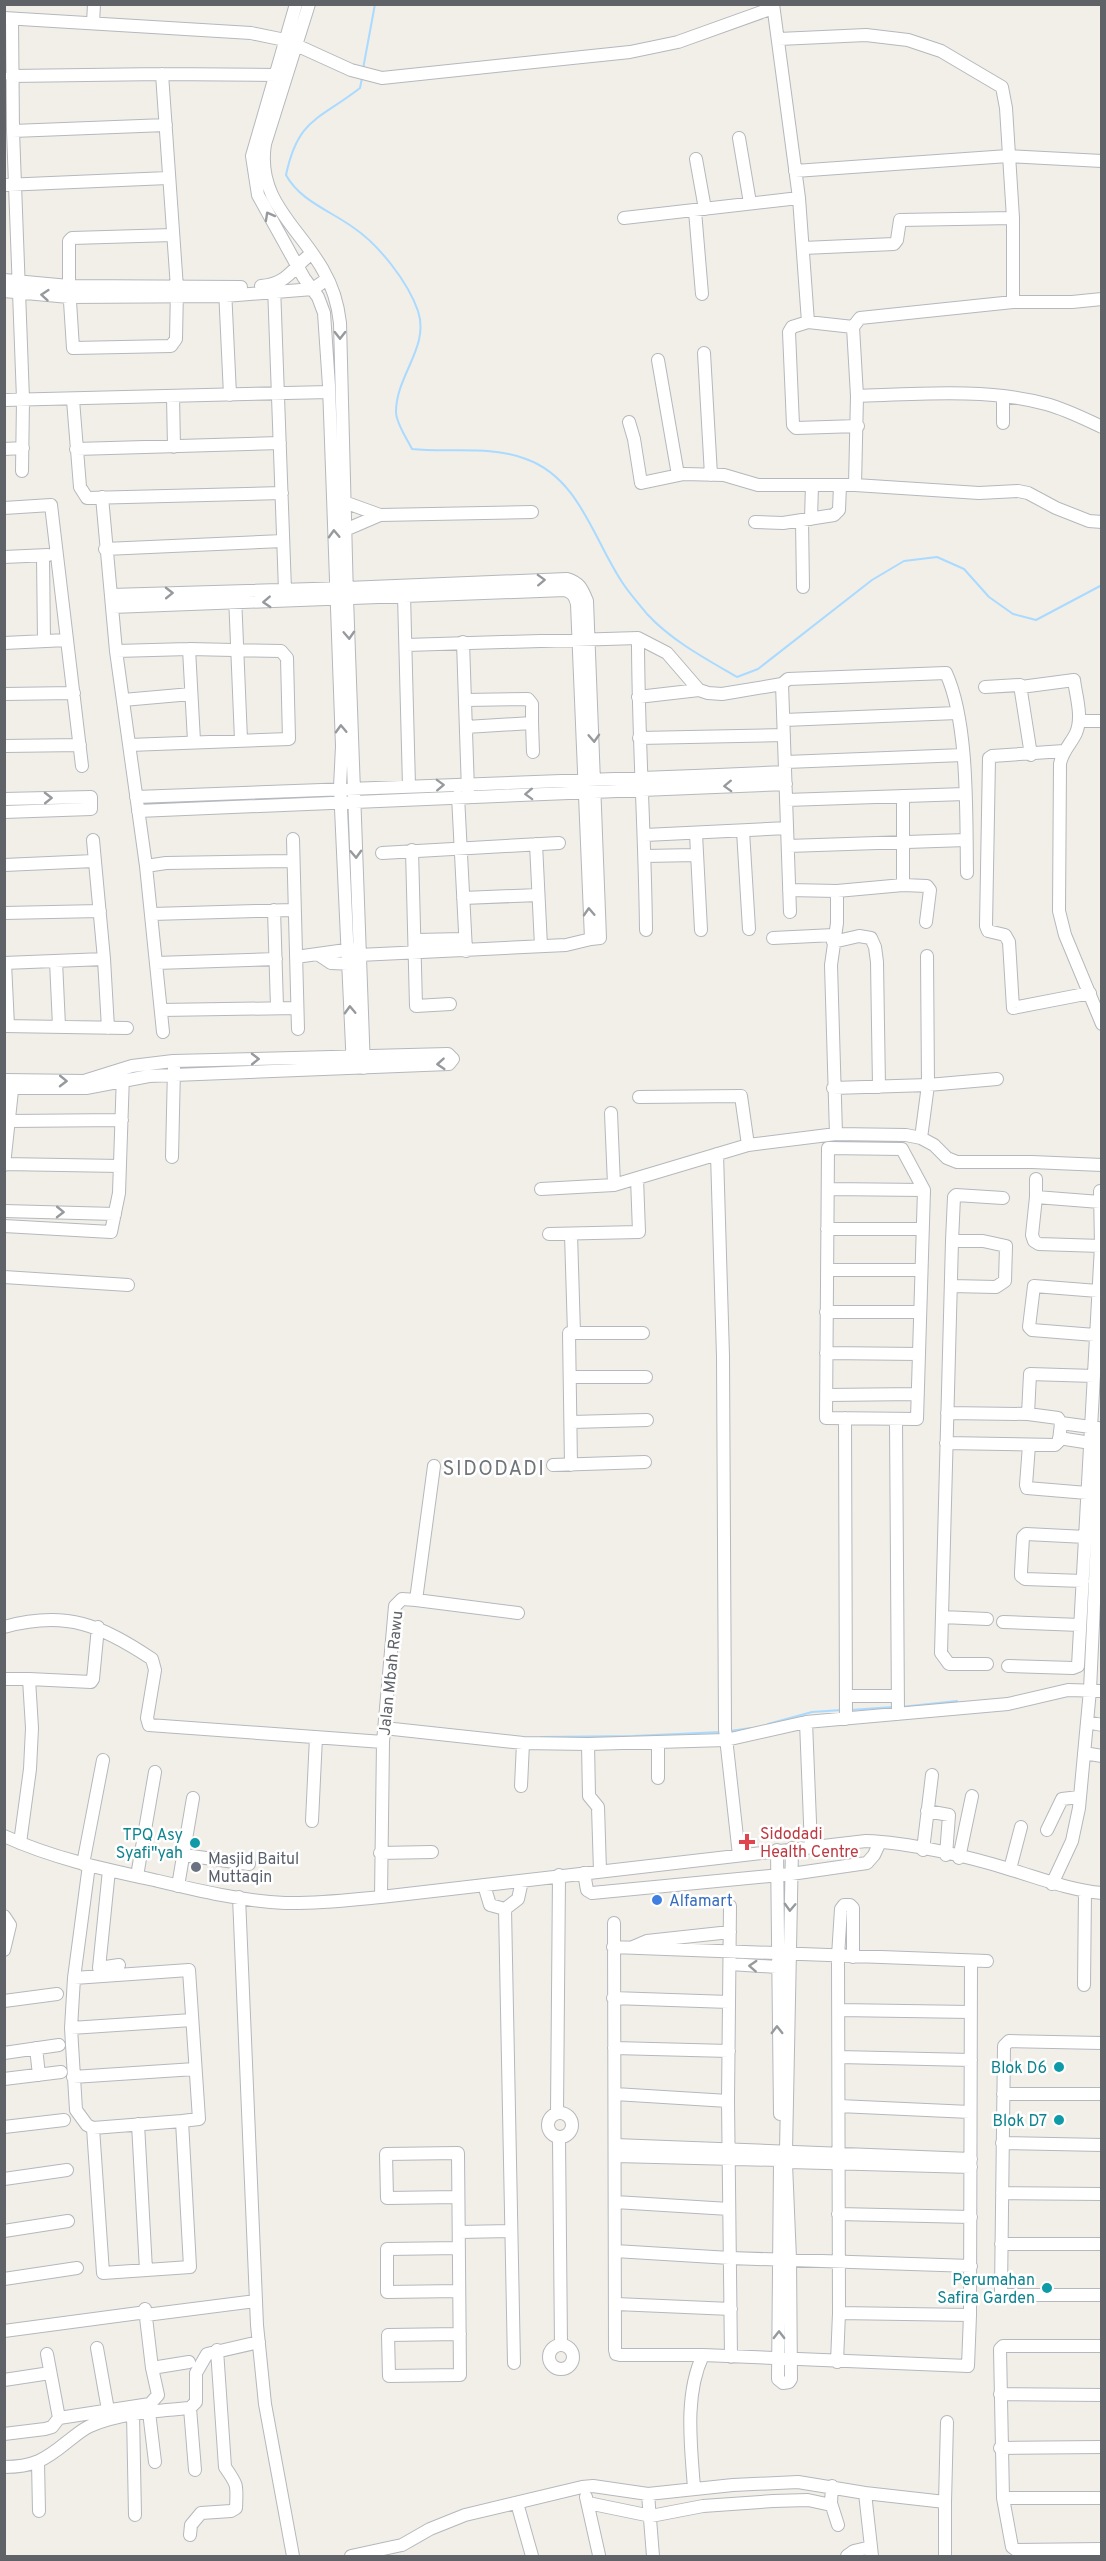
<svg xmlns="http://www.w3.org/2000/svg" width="1106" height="2561" font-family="Overpass,sans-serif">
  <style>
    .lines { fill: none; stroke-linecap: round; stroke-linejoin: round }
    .stream { stroke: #aadaff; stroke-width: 2 }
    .minor-casing { stroke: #b5b8bc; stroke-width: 14 }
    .minor { stroke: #fff; stroke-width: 12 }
    .oneway { stroke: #979a9d }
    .health-dot { fill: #e0444e; stroke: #fff; stroke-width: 2 }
    .culture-dot { fill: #0f9aa8; stroke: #fff; stroke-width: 2 }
    .worship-dot { fill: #6b7280; stroke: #fff; stroke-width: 2 }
    .shop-dot { fill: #3f7fe0; stroke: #fff; stroke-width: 2 }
    .labels { text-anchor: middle; stroke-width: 5; stroke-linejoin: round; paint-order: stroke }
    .street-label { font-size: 16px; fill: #5f6368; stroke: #fff }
    .health-label { font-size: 16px; fill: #be3a42; stroke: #fff; text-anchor: start }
    .culture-label { font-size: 16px; fill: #0d838f; stroke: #fff; text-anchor: end }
    .worship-label { font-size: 16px; fill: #5b616d; stroke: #fff; text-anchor: start }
    .shop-label { font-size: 16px; fill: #366cbe; stroke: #fff; text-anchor: start }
    .quarter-label { font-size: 20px; letter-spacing: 1.5px; fill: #70757a; stroke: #fff }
  </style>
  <rect width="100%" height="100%" fill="#f1efe8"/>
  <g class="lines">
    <!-- stream -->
    <path class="stream" d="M363 69 375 4
      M362 78 360 88C319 120 298 118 286 175 300 201 331 211 354 228 379 245 408 282 418 311 430 347 396 375 396 412 396 423 407 439 412 449 450 453 490 445 526 459 579 478 593 538 622 582 629 593 639 604 647 614 672 641 706 659 737 677L758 669 872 580 904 561 937 557 964 569 989 597 1013 614 1036 620 1102 585
      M901 1707 957 1701
      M850 1710 893 1707
      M768 1724 812 1712 842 1710
      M730 1731 751 1728
      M541 1737 633 1736 721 1732"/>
    <!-- minor casing -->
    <g class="minor-casing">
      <path id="minor" d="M296 4 252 156 258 195 304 278 318 297 324 313 329 386 342 746 340 787 353 1068
        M309 4 265 144C256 200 299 227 323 270 333 287 338 304 340 323L347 598 364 1068
        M773 4 799 198 808 322
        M4 18 251 33 285 40 351 70 382 78 630 52 678 42 773 8
        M12 19 13 131 23 399 22 471
        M93 23 94 4
        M779 39 866 35 908 40 941 51 1002 87 1006 108 1013 218V302
        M162 74 177 288 176 339 171 346 73 348 69 286V241L72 238 173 235
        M11 76 162 74 277 75
        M13 131 166 125
        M739 138 750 203
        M696 159 705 209
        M795 171 1008 156 1102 161
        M4 185 168 178
        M695 211 702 294
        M624 218 799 198
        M803 248 894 244 897 240 900 220 1013 218
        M4 280 69 286 241 287
        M261 286C288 284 292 268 311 254
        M274 286 285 590
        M225 289 230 395
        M4 291 69 297 225 296 313 289 327 279
        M853 327 857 396 855 485 979 493 1018 491 1028 493 1056 508 1089 521 1102 522
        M704 353 711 475
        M658 360 678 475
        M857 396C917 394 988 388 1046 404 1065 409 1083 418 1102 427
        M173 397 174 447
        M4 400 329 392
        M73 400 80 487 87 498 282 493
        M629 422 634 439 641 483 684 474 724 475 758 485H855
        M1003 423V397
        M858 426 796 428 793 425 789 332 792 327 808 322 853 327 860 318 1013 302H1072L1102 299
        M4 449 23 448
        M76 449 280 443
        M102 497 116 651 146 866 163 1032
        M344 502 380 515 345 530
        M4 508 51 505 82 766
        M380 515 532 512
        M811 519 812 485
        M802 520 803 587
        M755 522 783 523 834 515 839 510 840 485
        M105 549 283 541
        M43 556 44 641
        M4 557 48 555
        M111 595 347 588 567 579C580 583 582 589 587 601L600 938 591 939 577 604C575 596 573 593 565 590L112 607
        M404 595 409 786
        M235 596 241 740
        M638 638C638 735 645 833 646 930
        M463 642 468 791
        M4 643 67 640
        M406 645 638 638 667 653 699 690 708 693 722 694 782 684
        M189 649 194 741
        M116 651 189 649 281 651 287 658 289 739 129 745
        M985 687 1020 685 1031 755
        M1021 687 1074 680C1076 696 1083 717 1076 733 1071 744 1062 751 1060 764L1059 911 1065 935 1102 1024
        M4 694 74 693
        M638 697 699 690
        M123 700 191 694
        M465 700 528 699 532 704V723L466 727
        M784 720 957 713
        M1080 721H1102
        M532 723 533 752
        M639 738 784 735
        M4 746 80 745
        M1064 751 992 756 989 758 986 926 988 931 1005 935 1009 942 1013 1008 1090 993
        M786 762 963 755
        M458 796 466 951
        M903 796V885
        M136 797C353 788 569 782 785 772
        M4 799 91 797V809L4 812
        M786 800 965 794
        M138 811 786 784
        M743 831 749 929
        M696 834 701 930
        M645 835 787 828
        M293 839 298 1029
        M93 840 104 959 108 1028
        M536 844 541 946
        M788 846 966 840
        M412 850 416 1006 450 1004
        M382 853 559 843
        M645 856 696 855
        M4 865 94 861
        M146 866 166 863 293 861
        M789 890 837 891 903 885 927 886 930 890 926 922
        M463 898 538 895
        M274 910 277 1007
        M790 912 782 684 788 679 946 673C969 723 966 817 967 873
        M4 913 100 911
        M152 914 293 910
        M773 938 834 935
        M416 940 464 939
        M833 942 859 936 871 938 875 947 877 962 879 1087
        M319 955 331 963 354 964
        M359 955 566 945 591 939
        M296 957 353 949
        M56 961 59 1026
        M4 963 104 959
        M5 963 8 1026
        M156 963 276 959
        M161 1010 297 1008
        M4 1026 127 1028
        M4 1080 84 1081 132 1066 173 1061 448 1054 453 1059 449 1064 149 1076 86 1088H4
        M833 1088 928 1085 927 956
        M639 1097 741 1096 748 1145
        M611 1113 614 1185
        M9 1121 122 1120
        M836 1134 831 965 837 923V891
        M921 1138 928 1085 997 1079
        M828 1148 902 1149 924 1190 917 1419 826 1418Z
        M717 1154 723 1356 725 1729 739 1855
        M172 1157 174 1068
        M4 1164 120 1166
        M4 1165 13 1081
        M541 1189 614 1185 748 1145 836 1134 906 1135 921 1138 934 1145 947 1158 957 1162H1032L1102 1165
        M828 1189 924 1190
        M1036 1197V1179
        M1100 1202 1036 1197 1032 1235 1034 1241 1039 1244 1101 1246
        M4 1211 115 1214
        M4 1226 111 1232 119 1193 123 1075
        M827 1229H923
        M549 1234 639 1232 637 1178
        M571 1234 574 1333
        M827 1270H921
        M4 1277 128 1285
        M951 1286 996 1287 1005 1281 1006 1246 983 1241H952
        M826 1312H920
        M1095 1335 1032 1330 1029 1327 1034 1286 1098 1291
        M826 1353 919 1354
        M570 1377H646
        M826 1395 918 1394
        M1028 1414 1030 1374 1094 1376
        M845 1418 846 1719
        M896 1419 898 1714
        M571 1422 647 1420
        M1061 1423 1098 1428
        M1059 1438 1097 1444
        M946 1443 1055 1445 1059 1441 1061 1423 1058 1418 1028 1414 947 1413
        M1029 1445 1026 1485 1027 1488 1087 1493
        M553 1465 645 1462
        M571 1465 569 1333H643
        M1083 1581 1025 1579 1021 1576V1572L1023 1537 1026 1534 1086 1537
        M416 1600 518 1613
        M942 1617 987 1619
        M1003 1622 1080 1625
        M4 1627C66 1610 101 1625 152 1659L155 1670 147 1718 149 1725 383 1742
        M987 1664H949L941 1653 952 1241 954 1197 956 1195 1003 1198
        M1008 1666 1073 1668 1078 1666 1101 1246 1100 1191
        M4 1679H29
        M846 1696H898
        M806 1722 811 1847
        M1087 1722 1102 1725
        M384 1728 523 1743 588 1744 726 1740 806 1722 1008 1704 1068 1690 1102 1691
        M588 1744 589 1796 598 1807 600 1871
        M1084 1753 1102 1756
        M658 1778V1742
        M521 1786 523 1743
        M927 1811 949 1815 946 1855
        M312 1821 316 1737
        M1047 1830 1062 1799 1079 1797
        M4 1836C52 1858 103 1869 154 1880 196 1890 241 1901 285 1903 317 1904 348 1900 381 1897L866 1841C907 1842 971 1857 1012 1870 1042 1879 1070 1890 1102 1893
        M20 1843 30 1769 32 1728 29 1679 91 1682 93 1679 98 1627
        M777 1850 780 2114
        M923 1850 932 1775
        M380 1853 432 1852
        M184 1855 249 1864
        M959 1858 972 1796
        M83 1864 103 1760
        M1010 1869 1021 1827
        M109 1870 99 1968 119 1965
        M584 1873 587 1890 592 1893 791 1874 867 1863 874 1855 880 1842
        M137 1876 155 1772
        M1052 1884 1072 1841 1079 1808 1090 1690 1102 1429
        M484 1885 490 1905 505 1909 518 1899 522 1881
        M178 1886 193 1798
        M239 1897 257 2325 265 2404 293 2556
        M381 1897 383 1742 395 1606 402 1599 416 1600 434 1466
        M730 1906 728 2101 731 2357
        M505 1909 514 2363
        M4 1916 10 1925 4 1950
        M614 1923 615 2350 616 2354 620 2355H703L968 2366 970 2315 971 1961
        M613 1947 987 1961
        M633 1947 647 1941 730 1932
        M730 1964 777 1967
        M74 1978 189 1970 199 2119 182 2121 190 2267 103 2273 93 2128 87 2125 76 2110 71 2028 74 1978 89 1865
        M1084 1985 1085 1891
        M613 1998 729 2002
        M4 2001 57 1994
        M839 2010 971 2012
        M71 2028 192 2020
        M1102 2043 1009 2041 1004 2046 1001 2291 1006 2295H1102
        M36 2048 39 2075
        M614 2048 729 2051
        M4 2053 59 2045
        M839 2057 971 2060
        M73 2077 195 2069
        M4 2079 61 2072
        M615 2094 728 2101
        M1003 2094H1102
        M839 2106 970 2112
        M548 2125a12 12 0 1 1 24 0a12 12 0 1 1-24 0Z
        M557 2113 559 1875
        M138 2124 146 2270
        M4 2127 64 2120
        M93 2128 182 2121
        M559 2138 561 2345
        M1002 2143 1102 2145
        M615 2145 971 2159
        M786 2151 792 1848
        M616 2156 778 2160 783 2164 789 2162 971 2167
        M780 2163 778 2379 783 2383 789 2382 791 2379 790 2259 786 2164
        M4 2179 67 2170
        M1002 2193 1102 2194
        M458 2197 387 2198 386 2154 458 2153 460 2375 389 2376 388 2335 460 2334
        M615 2202 729 2209
        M838 2214 971 2217
        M4 2231 68 2221
        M459 2232 511 2231
        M1001 2244H1102
        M459 2248 387 2249V2292L459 2291
        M615 2251 730 2258 971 2266
        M4 2279 77 2268
        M616 2304 731 2309
        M839 2313 970 2315
        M4 2331 139 2313 146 2315 256 2301
        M549 2357a12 12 0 1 1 24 0a12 12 0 1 1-24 0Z
        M1102 2346H1003L1000 2349 1003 2498 1012 2547 1016 2550 1102 2549
        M97 2348 108 2410
        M837 2362 839 2313 838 1956 841 1909 844 1905H850L853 1908V1957
        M152 2368 189 2362
        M4 2380 50 2373
        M1000 2394 1102 2395
        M190 2408 195 2470
        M149 2412 155 2462
        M133 2414 135 2515
        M59 2418 150 2404 158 2395 152 2368 145 2309
        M4 2434 45 2429 52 2427 59 2418 47 2354
        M1000 2448 1102 2447
        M38 2462 39 2511
        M4 2467C33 2467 45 2460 67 2442 74 2437 81 2430 90 2426 121 2413 156 2411 190 2408L196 2402V2373L207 2354 259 2342
        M832 2486 831 2503 838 2525
        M694 2488C691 2446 684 2395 703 2355
        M865 2493 945 2502V2556
        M648 2494 653 2556
        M586 2497 599 2555
        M1003 2498H1102
        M945 2502 947 2422
        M517 2503 532 2556
        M588 2503 651 2516 703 2506 773 2501 808 2500 831 2505
        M190 2535 191 2525 201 2513 231 2511 236 2508C237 2484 238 2486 225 2467L217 2350
        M351 2556 402 2545 430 2529 465 2515 582 2487 593 2486 648 2494 733 2485 798 2482 865 2493 872 2556
        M847 2556 854 2551 871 2547"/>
    </g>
    <!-- minor -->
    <use href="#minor" class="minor"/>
  </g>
  <!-- one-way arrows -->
  <defs><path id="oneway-chevron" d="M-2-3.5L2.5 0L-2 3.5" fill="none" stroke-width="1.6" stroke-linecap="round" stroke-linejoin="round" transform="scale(1.5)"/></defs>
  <g class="oneway">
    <use href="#oneway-chevron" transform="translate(269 216) rotate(-119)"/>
    <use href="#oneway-chevron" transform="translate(45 295) rotate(-175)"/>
    <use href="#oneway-chevron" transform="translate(340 335) rotate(90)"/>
    <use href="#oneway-chevron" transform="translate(334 534) rotate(-92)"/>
    <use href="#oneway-chevron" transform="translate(541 580) rotate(-2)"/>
    <use href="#oneway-chevron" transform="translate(169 593) rotate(-1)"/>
    <use href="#oneway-chevron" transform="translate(267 602) rotate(177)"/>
    <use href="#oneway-chevron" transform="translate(349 635) rotate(87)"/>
    <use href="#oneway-chevron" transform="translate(341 729) rotate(-92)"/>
    <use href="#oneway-chevron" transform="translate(594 738) rotate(87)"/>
    <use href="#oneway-chevron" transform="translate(440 785) rotate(-2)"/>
    <use href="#oneway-chevron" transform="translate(728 786) rotate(178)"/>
    <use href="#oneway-chevron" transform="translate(529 794) rotate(178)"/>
    <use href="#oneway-chevron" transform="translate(48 798) rotate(-1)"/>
    <use href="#oneway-chevron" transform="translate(356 854) rotate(88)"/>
    <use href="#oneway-chevron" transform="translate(589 912) rotate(-93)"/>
    <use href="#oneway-chevron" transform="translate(350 1010) rotate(-92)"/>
    <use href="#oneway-chevron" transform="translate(255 1059) rotate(-1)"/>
    <use href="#oneway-chevron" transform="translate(441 1064) rotate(176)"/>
    <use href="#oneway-chevron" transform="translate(63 1081) rotate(1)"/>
    <use href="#oneway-chevron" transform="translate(60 1212) rotate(1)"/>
    <use href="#oneway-chevron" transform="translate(790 1907) rotate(92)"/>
    <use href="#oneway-chevron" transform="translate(753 1966) rotate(-177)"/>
    <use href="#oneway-chevron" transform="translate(777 2030) rotate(-90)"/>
    <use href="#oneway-chevron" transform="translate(779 2335) rotate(-90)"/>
  </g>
  <!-- markers -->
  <path class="health-dot" d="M744 1833h6v6h6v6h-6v6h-6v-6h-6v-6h6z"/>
  <g class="culture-dot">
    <circle cx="195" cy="1843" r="6"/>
    <circle cx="1059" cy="2067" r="6"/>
    <circle cx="1059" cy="2120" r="6"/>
    <circle cx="1047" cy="2288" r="6"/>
  </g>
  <circle class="worship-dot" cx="196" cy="1867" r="6"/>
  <circle class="shop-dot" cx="657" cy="1900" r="6"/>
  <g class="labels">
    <!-- street labels -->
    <g class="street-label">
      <text transform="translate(390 1673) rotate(-84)" y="6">Jalan Mbah Rawu</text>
    </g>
    <!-- health labels -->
    <g class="health-label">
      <text x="760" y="1839">Sidodadi<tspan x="760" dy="18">Health Centre</tspan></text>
    </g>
    <!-- culture labels -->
    <g class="culture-label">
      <text x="183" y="1840">TPQ Asy<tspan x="183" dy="18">Syafi"yah</tspan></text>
      <text x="1047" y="2073">Blok D6</text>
      <text x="1047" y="2126">Blok D7</text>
      <text x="1035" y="2285">Perumahan<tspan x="1035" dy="18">Safira Garden</tspan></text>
    </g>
    <!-- worship labels -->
    <g class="worship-label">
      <text x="208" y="1864">Masjid Baitul<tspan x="208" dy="18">Muttaqin</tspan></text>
    </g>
    <!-- shop labels -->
    <g class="shop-label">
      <text x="669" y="1906">Alfamart</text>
    </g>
    <!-- quarter labels -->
    <g class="quarter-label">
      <text x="494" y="1475">SIDODADI</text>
    </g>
  </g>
  <!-- border -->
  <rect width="1106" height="2561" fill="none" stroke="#5f6368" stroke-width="12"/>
</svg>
